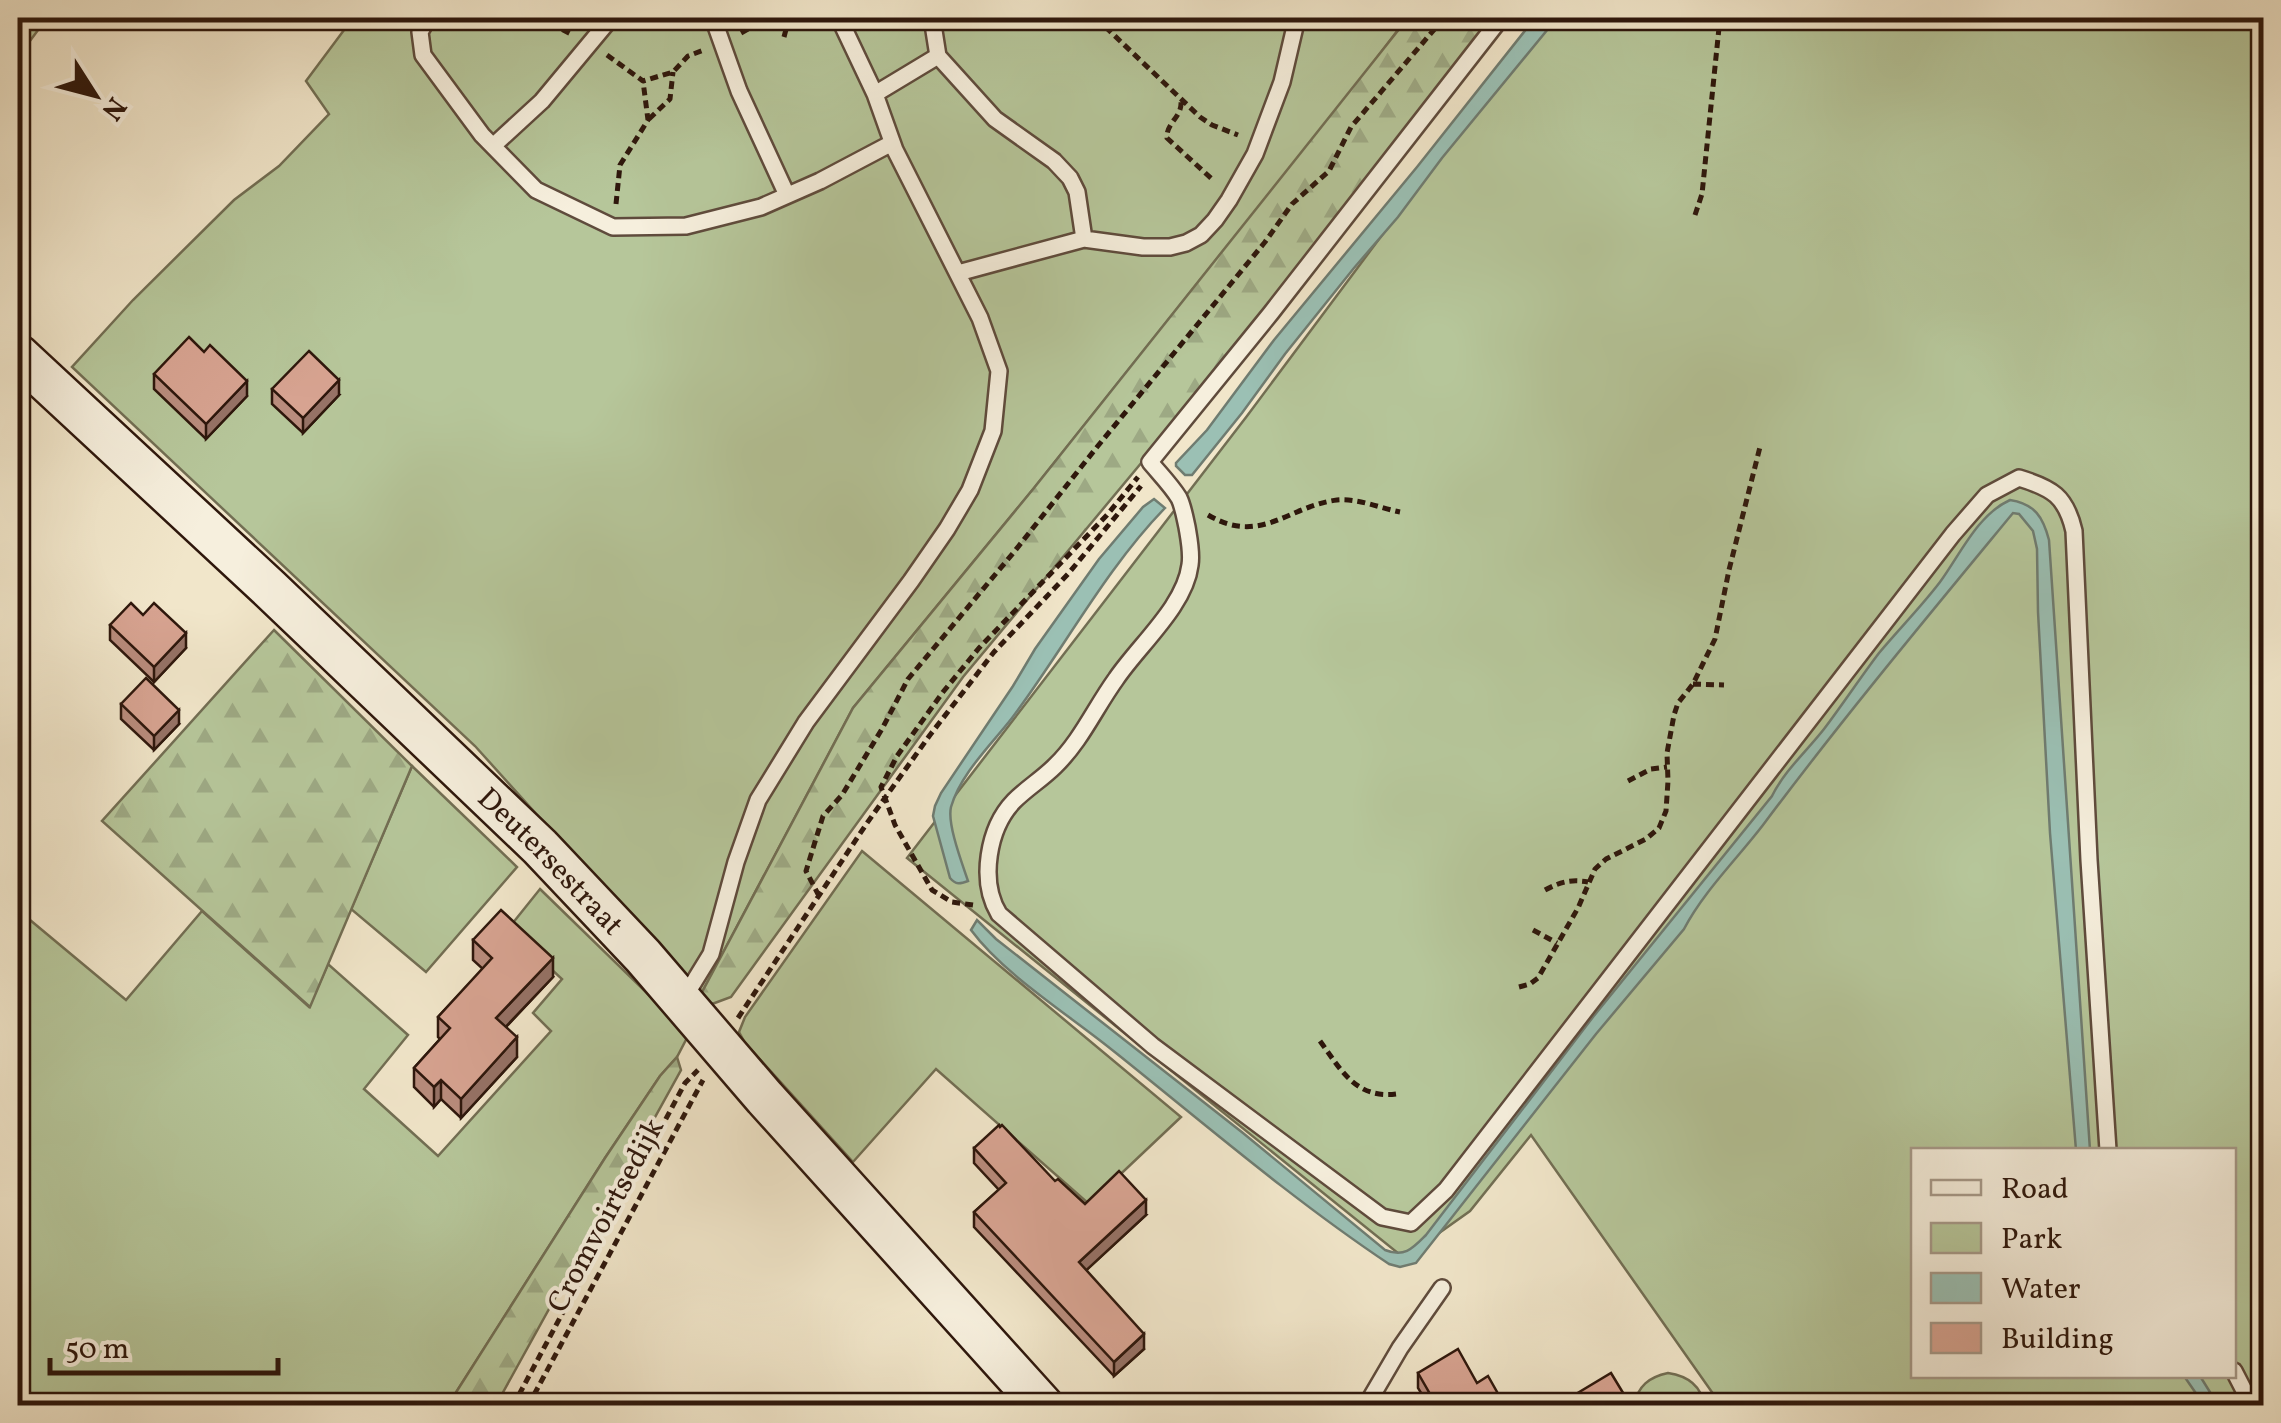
<svg xmlns="http://www.w3.org/2000/svg" width="2281" height="1423" font-family="Vollkorn,serif">
  <style>
    .green { fill: #b6c69a; stroke: #726e53; stroke-width: 2.5; fill-rule: evenodd }
    .forest { fill: url(#forest-firs); stroke: #726e53; stroke-width: 2.5 }
    .water { fill: #9bc0b4; stroke: #6f7c71; stroke-width: 2.5 }
    .lines { fill: none; stroke-linecap: round; stroke-linejoin: round }
    .lane-casing { stroke: #5f4b3c; stroke-width: 20 }
    .secondary-casing { stroke: #2e170c; stroke-width: 45 }
    .path { stroke: #2e170c; stroke-width: 5; stroke-dasharray: 8 5; stroke-linecap: butt }
    .lane { stroke: #f6efdd; stroke-width: 15 }
    .secondary { stroke: #f6efdd; stroke-width: 40 }
    .wall { fill: #b98c7d; stroke: #2e170c; stroke-width: 2.5 }
    .shaded-wall { fill: #967266; stroke: #2e170c; stroke-width: 2.5 }
    .building { fill: #d7a391; stroke: #2e170c; stroke-width: 2.5 }
    .labels { text-anchor: middle; stroke-width: 8; stroke-linejoin: round; paint-order: stroke }
    .street-label { font-size: 30px; fill: #2e170c; stroke: #f6efdd }
  </style>
  <defs>
    <pattern id="forest-firs" width="22" height="20" patternUnits="userSpaceOnUse" patternTransform="scale(2.5)"><rect width="22" height="20" fill="#b6c69a"/><path d="M5 1l3.5 6h-7zM16 11l3.5 6h-7z" fill="#9da984"/></pattern>
  </defs>
  <rect width="100%" height="100%" fill="#f1e6ca"/>
  <filter id="stains"><feTurbulence type="fractalNoise" baseFrequency=".002" numOctaves="4"/><feColorMatrix values="0 0 0 0 .2 0 0 0 0 .09 0 0 0 0 .02 0 0 0 .5 -.17"/></filter>
  <radialGradient id="worn" r=".72"><stop offset=".6" stop-color="#630" stop-opacity="0"/><stop offset="1" stop-color="#630" stop-opacity=".3"/></radialGradient>
  <!-- green -->
  <path class="green" d="M18 18H47L18 57Z
    M353 18H1407L1363 76 1034 488 853 708 700 996 475 746 72 367 133 300 234 200 279 166 329 114 306 81Z
    M1544 18H2263V1405H1721L1531 1135 1470 1211 1404 1258 907 858 1247 416ZM1914 1150H2234V1376H1914Z
    M412 766 517 867 426 972 351 909Z
    M862 851 1181 1117 1089 1204 936 1069 853 1162 745 1043 739 1032 745 1017Z
    M540 889 689 1034 677 1057 660 1076 605 1158 448 1405H18V910L126 1000 202 911 309 1007 328 964 408 1035 364 1089 438 1156 551 1031 533 1013 562 979 508 929Z
    M1668 1373C1688 1376 1701 1385 1704 1405H1634C1638 1386 1649 1377 1668 1373Z"/>
  <!-- forest -->
  <path class="forest" d="M1408 18H1494L1197 396 963 677 731 997 712 1004 700 996 853 708 1034 488Z
    M274 630 412 766 310 1007 102 821Z
    M677 1057 681 1070 496 1405H448L605 1158 660 1076Z"/>
  <!-- water -->
  <path class="water" d="M1535 18H1557L1442 158 1398 217 1354 268 1285 354 1242 413 1192 475H1185L1176 466V463L1207 430 1274 340 1417 167Z
    M1154 499 1165 508C1104 571 1064 649 1012 718 991 745 961 773 951 807 947 824 962 863 968 881 960 884 956 885 950 878L933 816 935 806 941 793 1013 686 1035 649 1099 559 1143 507Z
    M2010 500C2035 504 2043 517 2049 540L2090 1150H2076L2050 833 2038 612 2037 549 2033 531 2019 514 2013 513C1928 616 1843 718 1763 825 1737 859 1704 891 1684 929L1596 1034 1416 1263 1400 1267 1389 1264C1293 1200 1206 1125 1116 1053 1071 1016 1005 976 971 930L977 920 996 939 1243 1133 1385 1250C1405 1258 1413 1248 1426 1235L1593 1017 1772 796C1785 770 1806 752 1824 729 1843 704 1860 678 1879 653 1899 629 1921 607 1940 582 1960 555 1977 515 2010 500Z
    M2184 1376H2200L2218 1405H2204Z"/>
  <g class="lines">
    <!-- lane casing -->
    <g class="lane-casing">
      <path id="lane" d="M428 18 420 32 423 55 482 135 536 190 613 227 686 226 761 207 820 181 892 143
        M713 18 739 91 787 195
        M932 18 938 56
        M1501 18 1271 313 1150 462C1159 473 1171 485 1179 498 1183 506 1185 518 1187 527 1189 539 1192 553 1190 565 1185 606 1139 645 1116 679 1095 708 1081 741 1055 766 1042 779 1027 788 1014 801 988 828 979 881 999 914L1153 1046 1382 1217 1411 1223 1446 1190 1953 534 1987 495 2019 478C2052 488 2066 496 2074 531L2089 860 2108 1150
        M875 94 938 56 995 119 1054 161 1070 178 1077 192 1084 239
        M493 146 542 101 611 18
        M958 273 1084 239 1143 247H1170L1186 243 1201 235 1215 220 1229 200 1255 154 1282 82 1297 18
        M684 998 711 954 736 862 758 800 806 722 911 581 947 529 970 490 993 431 999 371 980 318 895 150 875 94 839 18
        M2234 1371 2252 1406
        M1366 1406 1400 1348 1442 1288"/>
    </g>
    <!-- secondary casing -->
    <g class="secondary-casing">
      <g id="secondary">
        <path id="s1" d="M18 355 270 589 540 847 643 956 765 1098 1043 1406"/>
      </g>
    </g>
    <!-- path -->
    <path class="path" d="M539 18 571 34
      M1096 18 1200 117 1212 125 1238 135
      M741 33 768 18
      M784 37 789 18
      M607 55 643 81 673 72 688 56 704 50
      M1181 102C1182 117 1166 123 1167 138L1213 180
      M649 119 670 99 673 72
      M616 204 620 165 648 120 643 81
      M1695 215 1702 194 1720 18
      M1208 515C1261 546 1288 506 1337 500 1357 498 1380 508 1400 512
      M1693 684 1724 685
      M1628 781 1651 769 1667 767
      M1545 890C1560 882 1571 879 1588 882
      M819 896 806 871 823 816 842 795 882 729 908 679 1014 552 1097 447 1265 242 1292 204 1329 171 1351 127 1444 18
      M973 905 952 902 932 890 895 825 881 787 897 756 943 692 979 648 1107 515 1138 477
      M1533 930 1557 943
      M1519 987 1530 984 1538 978 1578 908 1595 869 1606 859 1646 839 1659 828 1666 811 1668 781 1667 753 1674 715 1678 703 1693 684 1715 639 1729 570 1760 447
      M738 1018 867 823 930 735 994 652 1068 574 1141 486
      M1320 1041C1341 1070 1356 1099 1396 1094
      M513 1406 685 1083 698 1070
      M528 1406 703 1080"/>
    <!-- lane -->
    <use href="#lane" class="lane"/>
    <!-- secondary -->
    <use href="#secondary" class="secondary"/>
  </g>
  <!-- wall -->
  <path class="wall" d="M204 352 247 396 206 439 154 389V374Z
    M272 389 339 395 303 433 272 404Z
    M143 615 186 648 154 682 110 640V625Z
    M121 704 179 724 154 750 121 719Z
    M473 940 553 977 506 1027 517 1057 461 1118 441 1099 434 1107 414 1087V1068L440 1039 438 1037V1017L483 969 473 960Z
    M974 1148 1055 1181 1085 1204 1146 1215 1086 1270 1144 1349 1114 1376 974 1227V1212L999 1190 974 1163Z
    M1418 1373 1477 1383 1505 1406H1429L1418 1388Z"/>
  <!-- shaded-wall -->
  <path class="shaded-wall" d="M339 380V395L303 433V418Z
    M247 381V396L206 439V424Z
    M186 633V648L154 682V667Z
    M179 710V724L154 750V736Z
    M553 958V977L496 1037V1018Z
    M517 1037V1057L461 1118V1099Z
    M441 1080V1099L434 1107V1087Z
    M1146 1200V1215L1079 1277V1262Z
    M1144 1334V1349L1114 1376V1362Z"/>
  <!-- building -->
  <path class="building" d="M189 337 204 352 210 345 247 381 206 424 154 374Z
    M309 351 339 380 303 418 272 389Z
    M131 603 143 615 154 603 186 633 154 667 110 625Z
    M146 678 179 710 154 736 121 704Z
    M501 910 553 958 496 1018 517 1037 461 1099 441 1080 434 1087 414 1068 450 1028 438 1017 492 958 473 940Z
    M999 1125 1000 1127 1002 1125 1055 1181 1058 1179 1085 1204 1119 1171 1146 1200 1079 1262 1144 1334 1114 1362 974 1212 1006 1183 974 1148Z
    M1458 1349 1477 1383 1488 1376 1505 1406H1445L1444 1404 1437 1406 1418 1373Z
    M1611 1373 1628 1401 1624 1404 1625 1406H1556Z"/>
  <g class="labels">
    <!-- street labels -->
    <g class="street-label">
      <text dy="10" stroke="none"><textPath href="#s1" startOffset="735">Deutersestraat</textPath></text>
      <text transform="translate(605 1215) rotate(-62)" y="10">Cromvoirtsedijk</text>
    </g>
  </g>
  <!-- margin -->
  <rect width="2281" height="1423" fill="none" stroke="#f1e6ca" stroke-width="60"/>
  <rect x="20" y="20" width="2241" height="1383" fill="none" stroke="#2e170c" stroke-width="5"/>
  <rect x="30" y="30" width="2221" height="1363" fill="none" stroke="#2e170c" stroke-width="2.5"/>
  <!-- legend -->
  <rect x="1911" y="1148" width="325" height="230" fill="#f6efdd" stroke="#a69989" stroke-width="2.5"/>
  <rect x="1931" y="1180" width="50" height="15" fill="#f6efdd" stroke="#a69989" stroke-width="2.5"/>
  <text x="2001" y="1198" font-size="30" fill="#2e170c">Road</text>
  <rect x="1931" y="1223" width="50" height="30" fill="#b6c69a" stroke="#a69989" stroke-width="2.5"/>
  <text x="2001" y="1248" font-size="30" fill="#2e170c">Park</text>
  <rect x="1931" y="1273" width="50" height="30" fill="#9bc0b4" stroke="#a69989" stroke-width="2.5"/>
  <text x="2001" y="1298" font-size="30" fill="#2e170c">Water</text>
  <rect x="1931" y="1323" width="50" height="30" fill="#d7a391" stroke="#a69989" stroke-width="2.5"/>
  <text x="2001" y="1348" font-size="30" fill="#2e170c">Building</text>
  <!-- north arrow -->
  <g transform="translate(95 95) rotate(126)" stroke="#f6efdd" stroke-width="8" paint-order="stroke">
  <path d="M0-8L18 38L0 25L-18 38Z" fill="#2e170c"/>
  <text y="-15" font-size="28" font-weight="bold" text-anchor="middle" fill="#2e170c">N</text>
  </g>
  <!-- scale -->
  <path d="M50 1358v15h228v-15" fill="none" stroke="#2e170c" stroke-width="5"/>
  <text x="65" y="1358" font-size="30" fill="#2e170c" stroke="#f6efdd" stroke-width="8" paint-order="stroke">50 m</text>
  <rect width="100%" height="100%" filter="url(#stains)"/>
  <rect width="100%" height="100%" fill="url(#worn)"/>
</svg>
